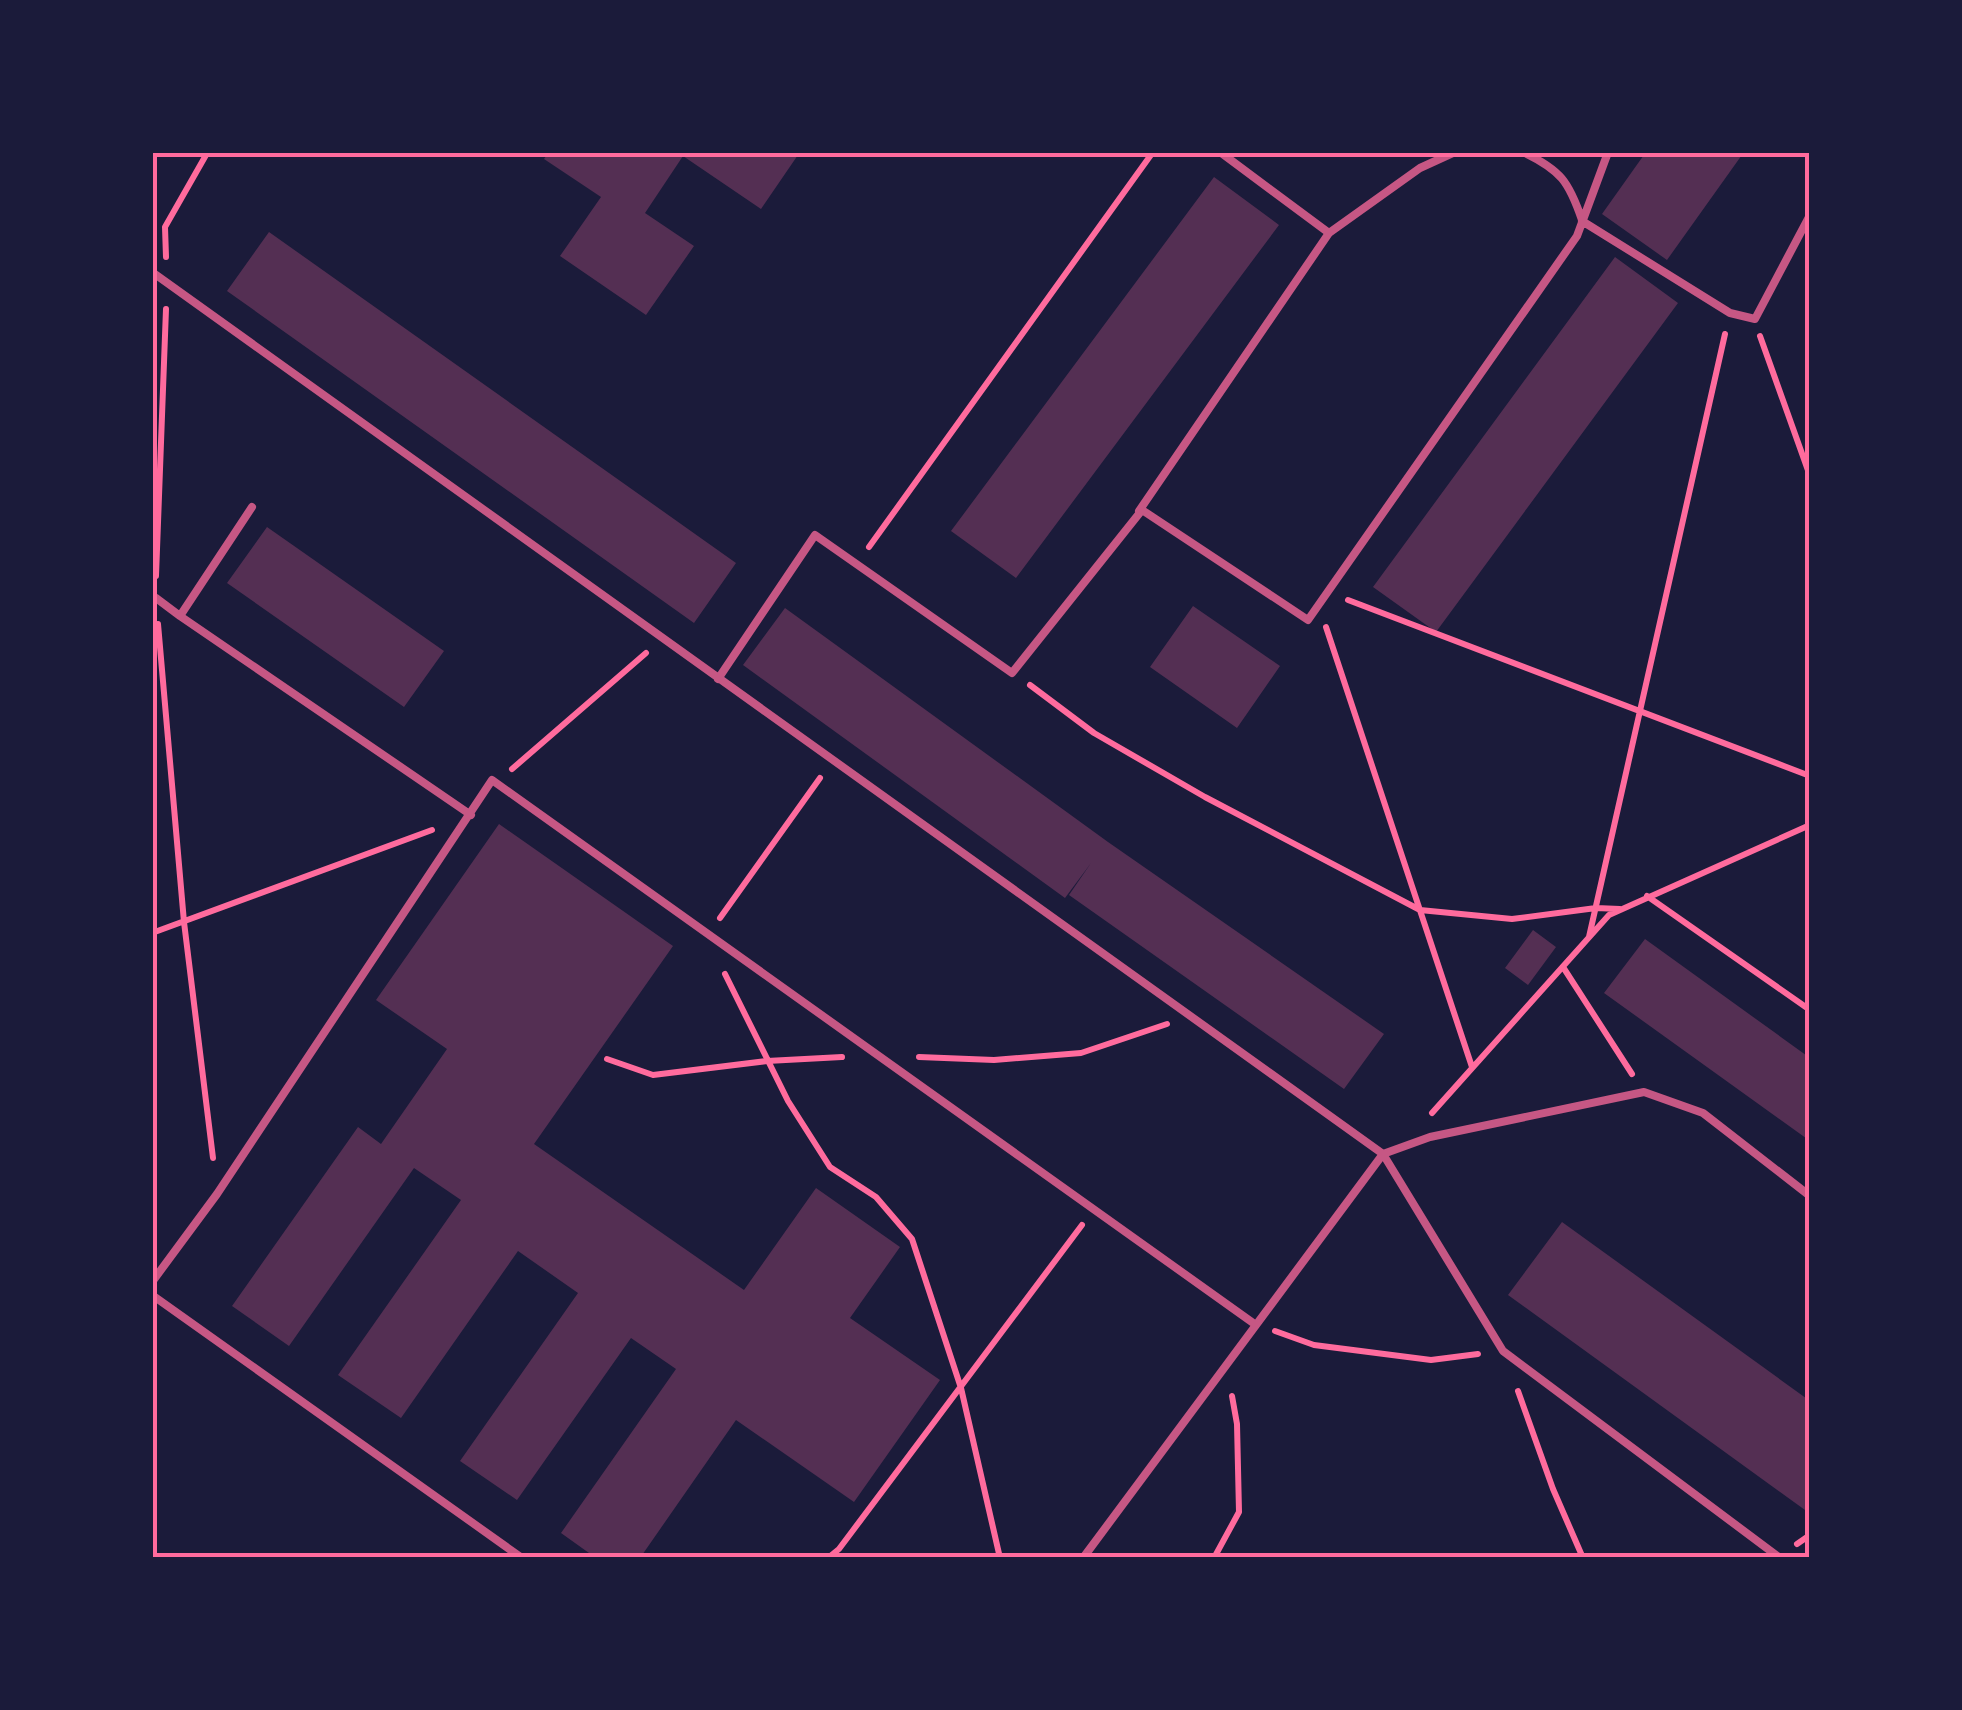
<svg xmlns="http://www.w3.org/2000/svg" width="1962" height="1710" font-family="Arial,sans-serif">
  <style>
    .building { fill: #542f53 }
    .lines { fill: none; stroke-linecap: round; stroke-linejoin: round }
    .path { stroke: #ff6b9d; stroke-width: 6 }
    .service { stroke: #c65784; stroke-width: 8 }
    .neatline { fill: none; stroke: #ff6b9d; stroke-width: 4 }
  </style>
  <rect width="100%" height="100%" fill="#1b1b3a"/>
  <!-- building -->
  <path class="building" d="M549 152H800L761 209 683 156 645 213 694 246 646 315 560 256 601 197 544 159Z
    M1646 152H1744L1667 260 1602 214Z
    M1214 177 1279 225 1016 578 951 531Z
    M269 232 736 563 694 623 227 291Z
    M1615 257 1678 303 1436 632 1373 587Z
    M267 527 444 651 404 707 227 583Z
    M1193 606 1280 666 1237 728 1150 667Z
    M785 608 1108 842 1384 1034 1344 1089 1069 895 1091 863 1065 898 743 665Z
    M499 824 673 946 534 1144 744 1290 816 1188 900 1247 850 1318 940 1380 854 1502 736 1420 640 1558H596L561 1533 676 1369 631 1338 517 1500 460 1461 578 1293 518 1251 401 1418 338 1375 461 1200 414 1168 289 1346 232 1306 358 1127 381 1144 447 1049 376 1000Z
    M1533 930 1556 947 1528 985 1505 968Z
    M1645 939 1810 1058V1141L1604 993Z
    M1562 1222 1810 1401V1504L1805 1510 1508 1295Z"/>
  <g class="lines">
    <!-- path -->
    <path class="path" d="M166 257 165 227 206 155 204 152
      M1760 336 1810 476
      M869 547 1153 152
      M156 576 166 309
      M1348 600 1810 776
      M158 624 184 922 213 1158
      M1326 627 1472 1067
      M1030 685 1094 733 1205 797 1420 910 1512 919 1596 908 1620 909
      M512 769 646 653
      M1647 896 1810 1010
      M720 918 820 778
      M152 933 432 830
      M1589 937 1725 334
      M1563 967 1632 1074
      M725 974 788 1101 830 1167 876 1197 912 1239 961 1388 1000 1558
      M919 1057 994 1060 1081 1053 1167 1024
      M607 1059 653 1075 767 1061 842 1057
      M1432 1113 1609 915 1810 825
      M1275 1331 1314 1345 1431 1360 1478 1354
      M1518 1391 1553 1489 1583 1558
      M1797 1544 1810 1535
      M828 1558 839 1549 1082 1225
      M1214 1558 1239 1512 1237 1424 1232 1396"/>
    <!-- service -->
    <path class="service" d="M1523 152C1561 170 1569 182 1582 220
      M1582 221 1730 313 1755 319 1810 215
      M1329 233 1420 168 1455 152
      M152 272 1383 1154 1503 1351 1780 1558
      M252 507 180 616 471 815
      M1139 511 1329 233 1220 152
      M156 598 180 616
      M718 679 815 535 1012 673 1142 510 1308 620 1577 236 1607 155 1603 152
      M152 1282 217 1194 492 780 1256 1325
      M152 1295 522 1558
      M1083 1558 1383 1154 1430 1137 1644 1092 1703 1113 1810 1196"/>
  </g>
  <!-- border -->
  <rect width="1962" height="1710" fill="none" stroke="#1b1b3a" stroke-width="310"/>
  <rect x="155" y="155" width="1652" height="1400" class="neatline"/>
</svg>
